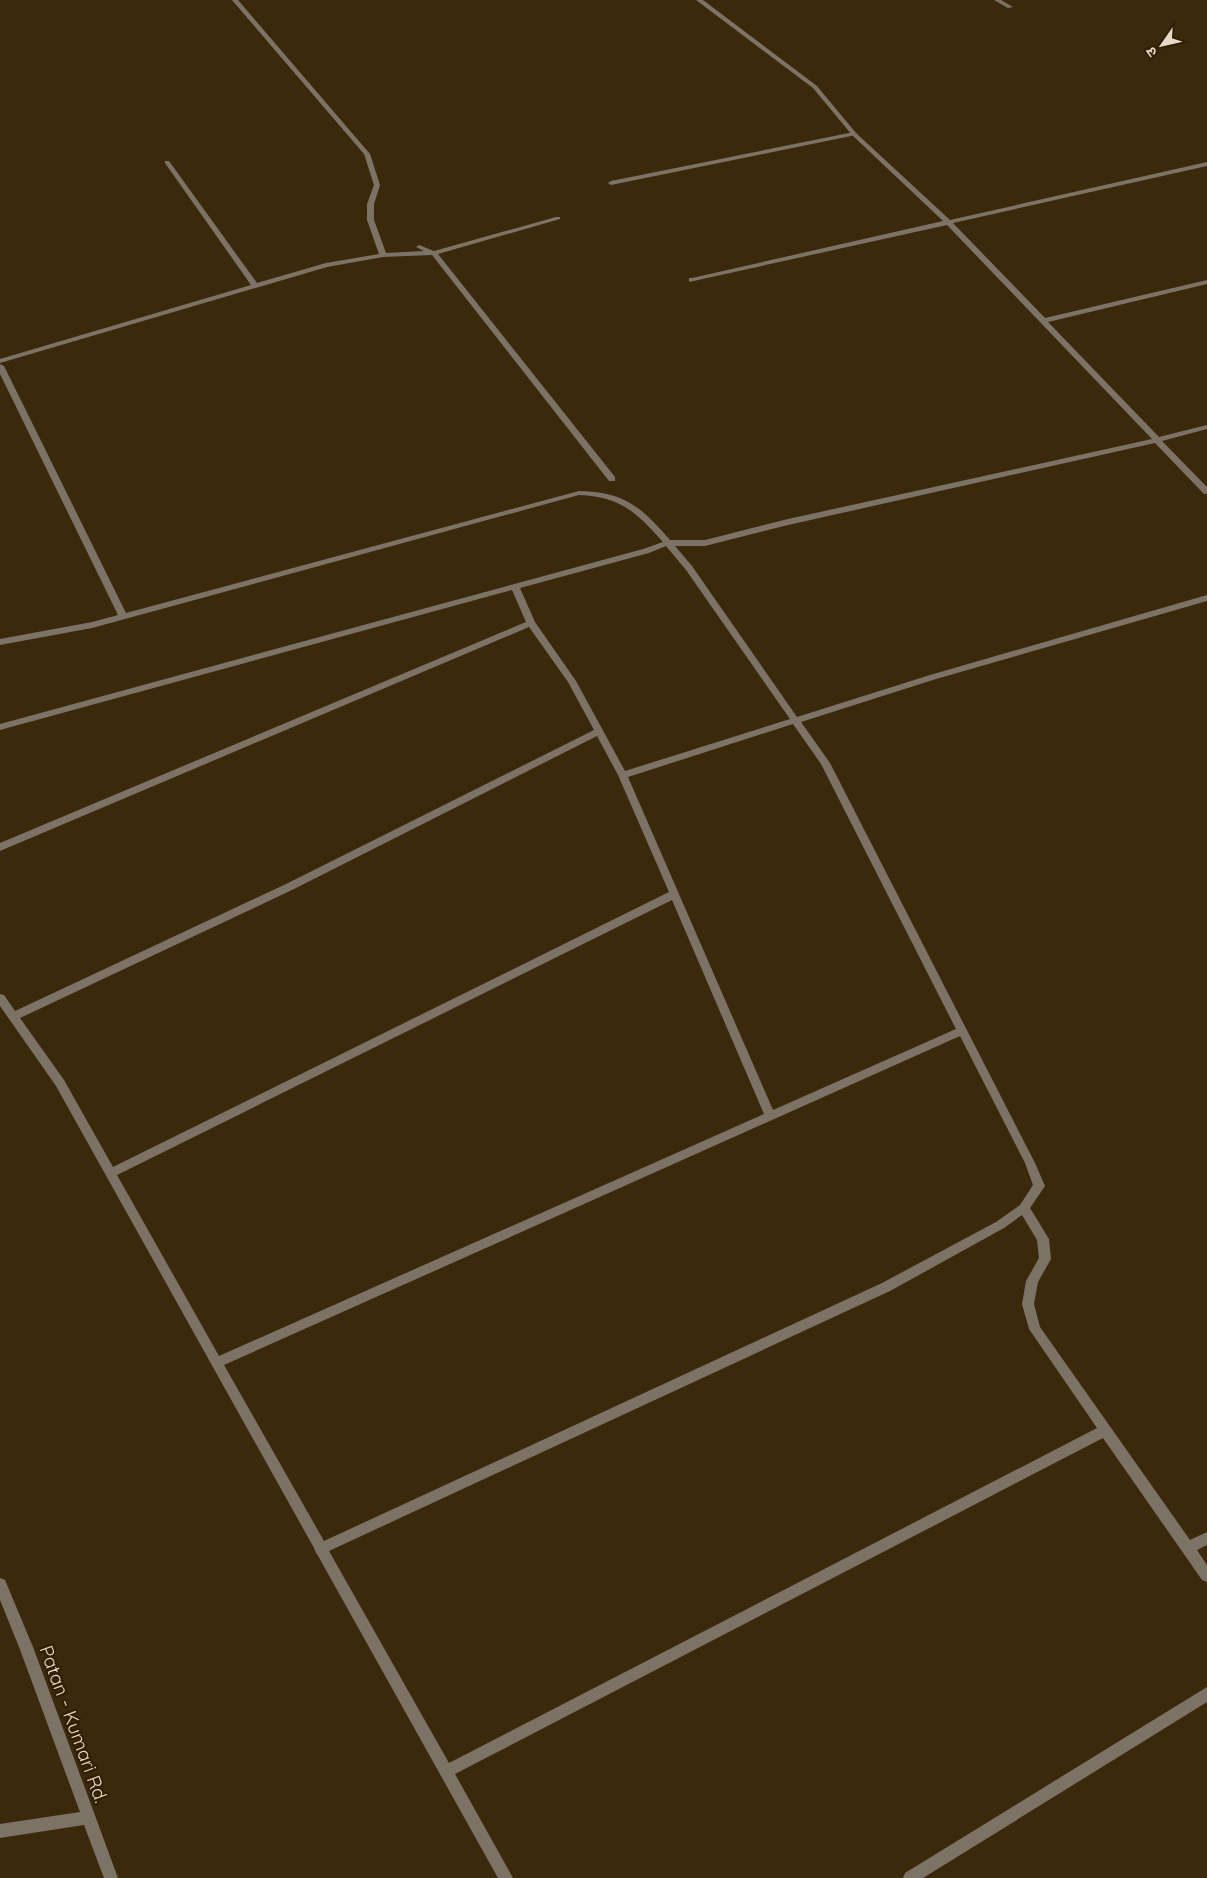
<svg xmlns="http://www.w3.org/2000/svg" width="1207" height="1878" font-family="Quicksand,'Noto Sans Devanagari',sans-serif">
  <style>
    .lines { fill: none; stroke-linecap: round; stroke-linejoin: round }
    .service { fill: #7c7366; fill-rule: evenodd }
    .minor { fill: #7c7366; fill-rule: evenodd }
    .labels { text-anchor: middle; stroke-width: 4.5; stroke-linejoin: round; paint-order: stroke }
    .near-street-label { font-size: 19px; fill: #e4d8c8; stroke: #311f03 }
  </style>
  <rect width="100%" height="100%" fill="#3b290c"/>
  <g class="lines">
    <!-- service -->
    <path class="service" d="M854 132 857 134 856 135 611 185 608 183 611 181Z"/>
    <!-- minor -->
    <path class="minor" d="M232 0H238L370 154 380 185 374 204V220L386 253 424 251 416 247 419 245 434 251 556 217H560V219L438 254 615 477V481H609L432 255 383 257 327 267 0 363V359L251 285 165 163V161H169L257 283 326 263 379 254 367 220V204L374 185 364 154Z
      M696 0H703L817 86 856 133 950 220 1207 162V166L953 223 1045 318 1207 280V284L1048 322 1159 437 1207 425V429L1162 441 1207 487V494H1204L1155 443 788 525 705 546H675L692 566 797 717 930 675 1207 595V601L936 679 801 722 830 763 1035 1163 1045 1186 1030 1208 1049 1239 1051 1259 1038 1282 1034 1304 1040 1327 1190 1540 1207 1532V1545L1197 1550 1207 1565V1582L1202 1580 1103 1438 455 1774 513 1878H498L317 1554 316 1553 314 1548 56 1086 0 1006V994L4 995 15 1011 286 884 594 730 568 682 529 627 0 851V843L526 622 512 590 0 730V724L643 549 663 542C636 512 621 497 579 495L92 628 0 645V639L92 622 118 615 0 374V364L4 366 126 613 579 491C625 492 641 507 670 540H705L788 519 1152 439 947 225 689 282V278H692L943 221 852 135 813 88ZM666 546 686 570 790 719 625 771 576 681 535 622 520 588 649 553ZM793 724 821 764 956 1029 773 1110 628 777ZM597 736 618 775 669 892 113 1167 64 1080 20 1018 292 890ZM672 900 764 1114 219 1356 117 1175ZM960 1036 1025 1163 1033 1185 1020 1205 996 1222 882 1283 324 1541 224 1365ZM1022 1215 1037 1240 1039 1258 1026 1281 1022 1304 1029 1329 1097 1428 449 1763 329 1551 890 1291 1004 1228Z
      M994 0H1001L1013 7 1008 8Z
      M0 1578 5 1580 33 1647 118 1878H104L84 1825 0 1838V1824L80 1812 19 1647 0 1600Z
      M1207 1687V1702L923 1878H903L905 1873Z"/>
  </g>
  <g class="labels">
    <!-- near-street labels -->
    <g class="near-street-label">
      <text transform="translate(74 1724) rotate(70)" y="7">Patan - Kumari Rd.</text>
    </g>
  </g>
  <!-- north arrow -->
  <g transform="translate(1162 45) rotate(236)" stroke="#311f03" stroke-width="4" paint-order="stroke">
  <path d="M0-4L9 19L0 12L-9 19Z" fill="#e4d8c8"/>
  <text y="-8" font-size="14" font-weight="bold" text-anchor="middle" fill="#e4d8c8">उ</text>
  </g>
</svg>
